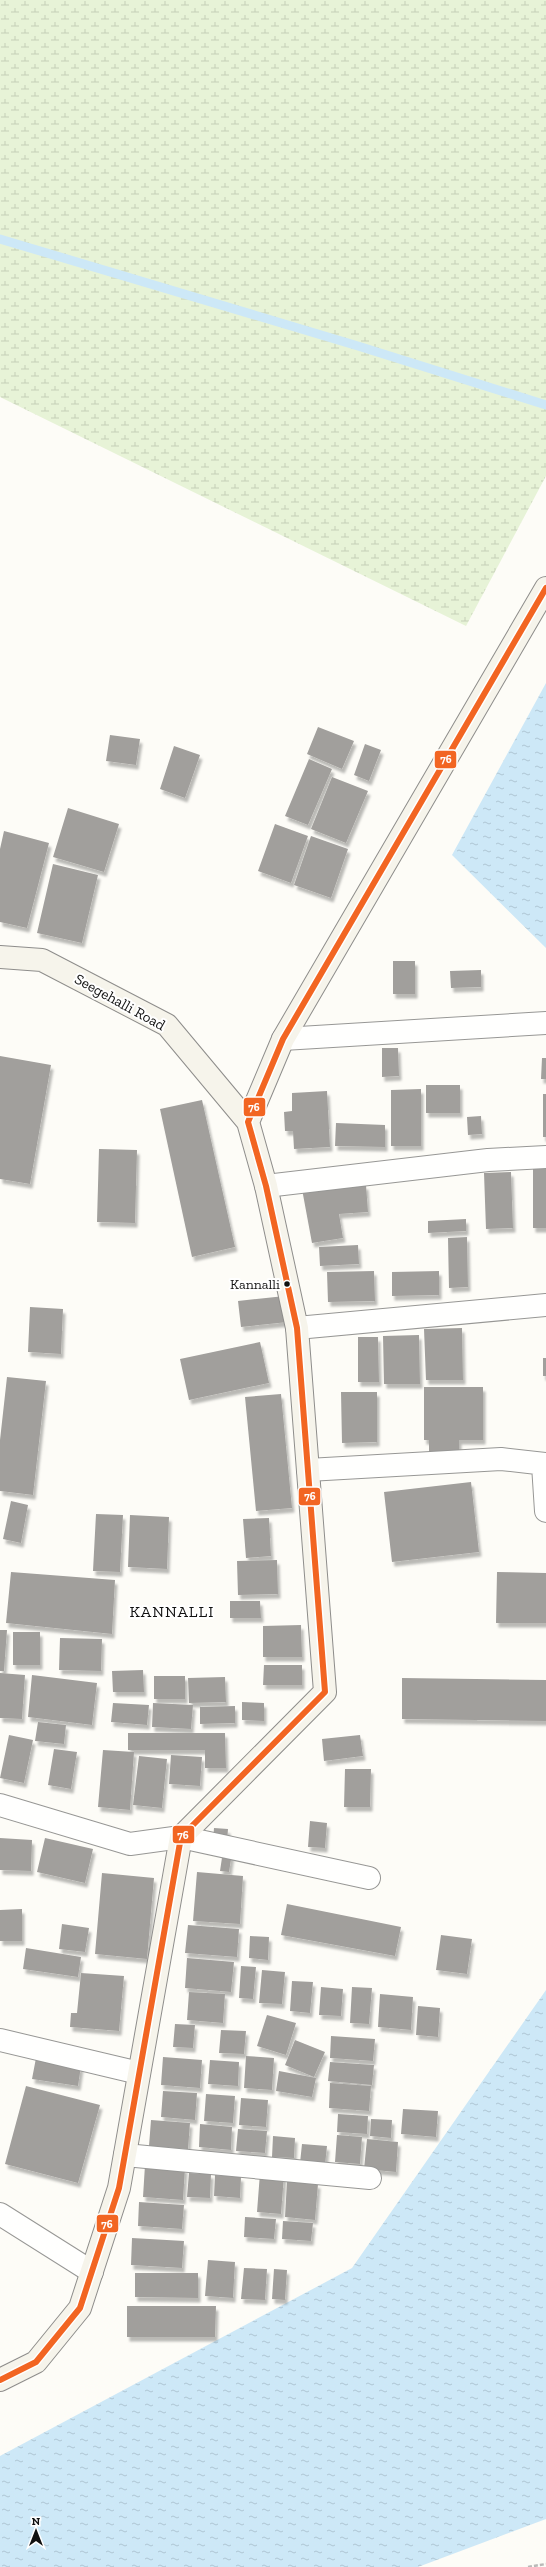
<svg xmlns="http://www.w3.org/2000/svg" width="546" height="2567" font-family="'Zilla Slab',serif">
  <style>
    .wetland { fill: url(#wetland-marsh) }
    .water { fill: url(#water-ripples) }
    .lines { fill: none; stroke-linecap: round; stroke-linejoin: round }
    .stream { stroke: #cde8f7; stroke-width: 9 }
    .building { fill: #a19f9c; filter: url(#shadow) }
    .street-casing { stroke: #979795; stroke-width: 24 }
    .secondary-casing { stroke: #8e8d8b; stroke-width: 24 }
    .path { stroke: #b9b9b8; stroke-width: 2.5; stroke-dasharray: 4 2; stroke-linecap: butt }
    .street { stroke: #fffffe; stroke-width: 22 }
    .secondary { stroke: #f6f4eb; stroke-width: 22 }
    .bus-1-casing { stroke: #fff; stroke-width: 9 }
    .bus-1 { stroke: #f26522; stroke-width: 6 }
    .bus-dot { fill: #111; stroke: #fff; stroke-width: 1.5 }
    .labels { text-anchor: middle; stroke-width: 4; stroke-linejoin: round; paint-order: stroke }
    .bus-label { font-size: 14px; fill: #111; stroke: #fff; text-anchor: end }
    .street-label { font-size: 15px; fill: #111; stroke: #fff }
    .neighbourhood-label { font-size: 16px; letter-spacing: 1px; fill: #111; stroke: #fff }
    .line-badge { stroke: #fff; stroke-width: 1.5 }
    .badge-label { font-size: 11px; text-anchor: middle; font-weight: bold; fill: #fff }
  </style>
  <defs>
    <pattern id="wetland-marsh" width="20" height="14" patternUnits="userSpaceOnUse"><rect width="20" height="14" fill="#e7f3d7"/><path d="M1 5h8M5 5V1M11 12h8M15 12V8" fill="none" stroke="#c5cfb8"/></pattern>
    <pattern id="water-ripples" width="26" height="14" patternUnits="userSpaceOnUse"><rect width="26" height="14" fill="#cde8f7"/><path d="M2 4q2-2 4 0t4 0M15 11q2-2 4 0t4 0" fill="none" stroke="#afc6d3"/></pattern>
    <filter id="shadow"><feDropShadow dx="2.5" dy="4.5" stdDeviation="1" flood-color="#0004"/></filter>
  </defs>
  <rect width="100%" height="100%" fill="#fdfcf7"/>
  <!-- wetland -->
  <path class="wetland" d="M0 0H546V476L466 626 0 397Z"/>
  <!-- water -->
  <path class="water" d="M546 683V948L452 855Z
    M546 1990V2519L418 2567H0V2456L352 2268Z"/>
  <g class="lines">
    <!-- stream -->
    <path class="stream" d="M0 239 358 346 546 405"/>
  </g>
  <!-- building -->
  <path class="building" d="M318 727 354 741 342 769 307 754Z
    M110 735 140 739 136 765 106 761Z
    M365 744 381 750 369 781 354 775Z
    M174 746 200 755 185 798 160 789Z
    M309 759 332 769 308 825 285 816Z
    M332 777 368 791 346 843 311 829Z
    M68 808 119 824 104 872 53 857Z
    M275 824 308 836 291 883 258 871Z
    M4 831 49 843 27 928 0 922V849Z
    M311 836 348 849 331 898 294 885Z
    M53 864 98 875 82 943 37 933Z
    M393 961H415V994H393Z
    M481 970V987L451 988 450 971Z
    M382 1048H398L399 1076 382 1077Z
    M0 1056 51 1065 30 1184 0 1179Z
    M542 1058H546V1079H541Z
    M426 1085H460V1113H426Z
    M421 1089V1146H391V1090Z
    M327 1091 330 1147 294 1149 293 1131H285L284 1112 292 1111V1093Z
    M543 1094H546V1137H543Z
    M202 1100 235 1247 192 1257 160 1109Z
    M481 1116 482 1134 468 1135 467 1117Z
    M336 1123 385 1125V1147L335 1146Z
    M99 1149 137 1150 135 1223 97 1222Z
    M533 1167H546V1228H533Z
    M511 1172 513 1228 486 1229 484 1173Z
    M366 1185 368 1212 339 1214 343 1238 312 1243 302 1189Z
    M466 1219V1231L428 1233V1221Z
    M467 1237 468 1287 449 1288 448 1238Z
    M358 1245 359 1264 320 1266 319 1247Z
    M374 1271 375 1301 328 1302 327 1272Z
    M439 1271V1295L392 1296V1272Z
    M285 1296 288 1322 241 1327 238 1301Z
    M30 1307 63 1309 61 1354 28 1352Z
    M462 1328 463 1380H426L424 1329Z
    M419 1335 420 1384H384L383 1336Z
    M358 1337H378L379 1382H358Z
    M260 1342 269 1383 189 1400 180 1359Z
    M543 1358H546V1376H543Z
    M7 1377 46 1381 33 1495 0 1491V1440Z
    M424 1387H483V1440H459V1452H429V1440H424Z
    M341 1392H377V1442L342 1443Z
    M281 1394 292 1508 256 1511 245 1397Z
    M471 1482 479 1552 392 1562 384 1492Z
    M11 1501 28 1505 21 1543 3 1539Z
    M96 1514 123 1515 120 1572 93 1571Z
    M130 1515 169 1517 167 1569 128 1567Z
    M269 1518 271 1556 246 1558 243 1519Z
    M277 1560 278 1594 238 1595 237 1561Z
    M11 1572 115 1580 112 1634 6 1623Z
    M497 1572 546 1573V1623H496Z
    M230 1601H260L261 1618H230Z
    M301 1625 302 1657H263V1626Z
    M0 1630H7L4 1671H0Z
    M13 1632H40V1665H13Z
    M60 1638 102 1639 101 1671 59 1670Z
    M264 1665H302V1685H263Z
    M143 1670 144 1692H113L112 1671Z
    M0 1673 25 1675 22 1719 0 1718Z
    M32 1675 97 1683 92 1725 28 1717Z
    M154 1676H185V1699H154Z
    M225 1677 226 1702 189 1703 188 1678Z
    M402 1678 546 1680V1721L402 1719Z
    M242 1702 264 1703V1721L242 1720Z
    M113 1703 149 1705 147 1725 111 1722Z
    M153 1703 193 1705 191 1729 152 1727Z
    M235 1706V1723L200 1724V1707Z
    M38 1722 66 1725 64 1744 35 1741Z
    M128 1733H225L226 1768H205V1750H128Z
    M9 1735 33 1740 24 1783 0 1778Z
    M360 1735 363 1756 324 1761 322 1739Z
    M54 1749 77 1752 71 1789 48 1785Z
    M103 1750 134 1752 130 1810 98 1807Z
    M171 1755 202 1757 200 1786 169 1784Z
    M139 1756 167 1759 162 1808 133 1805Z
    M345 1769H371L370 1807H344Z
    M310 1821 327 1823 325 1848 308 1847Z
    M214 1828 228 1829 227 1842 213 1841Z
    M0 1838 32 1840 31 1871 0 1870Z
    M45 1838 93 1849 85 1883 37 1872Z
    M223 1851 232 1853 229 1872 220 1871Z
    M197 1872 243 1876 240 1924 193 1921Z
    M102 1873 154 1878 147 1959 95 1954Z
    M287 1904 401 1927 395 1956 281 1935Z
    M22 1909V1941H0V1910Z
    M62 1924 89 1928 85 1952 59 1949Z
    M188 1925 239 1929 237 1957 185 1953Z
    M441 1935 472 1939 467 1974 436 1970Z
    M250 1936 269 1937 268 1960 249 1958Z
    M26 1948 81 1957 78 1977 23 1969Z
    M187 1958 234 1962 231 1992 185 1988Z
    M241 1966 256 1967 253 1999 239 1998Z
    M262 1970 285 1972 282 2004 259 2003Z
    M81 1973 124 1976 119 2031 70 2027 71 2013H77Z
    M292 1981 313 1982 310 2013 290 2011Z
    M321 1987 343 1989 341 2016 319 2015Z
    M352 1987 372 1988 369 2024 350 2023Z
    M189 1992 225 1994 223 2023 187 2020Z
    M380 1994 413 1997 411 2030 378 2027Z
    M418 2006 440 2008 438 2037 416 2035Z
    M267 2015 296 2023 286 2055 257 2046Z
    M175 2024 195 2025 193 2048 173 2047Z
    M221 2030 246 2031 244 2054 219 2053Z
    M331 2036 375 2039 373 2061 330 2058Z
    M295 2040 325 2052 314 2077 285 2065Z
    M246 2056 274 2058 272 2090 244 2088Z
    M163 2057 202 2060 200 2088 161 2085Z
    M36 2058 81 2066 78 2086 32 2079Z
    M210 2060 239 2062 238 2086 208 2084Z
    M330 2062 374 2065 372 2085 328 2081Z
    M279 2071 316 2078 312 2097 276 2091Z
    M330 2083 371 2086 369 2111 329 2108Z
    M26 2086 100 2105 78 2183 5 2164Z
    M163 2091 197 2093 195 2120 161 2117Z
    M206 2094 235 2096 233 2123 204 2121Z
    M241 2098 268 2100 266 2127 239 2125Z
    M403 2109 438 2111 436 2137 401 2134Z
    M338 2114 368 2116 367 2134 337 2132Z
    M371 2119 392 2120 391 2138 370 2136Z
    M151 2120 190 2123 188 2149 149 2146Z
    M200 2124 232 2127 231 2150 199 2147Z
    M238 2129 267 2131 265 2153 236 2151Z
    M337 2135 362 2137 360 2164 335 2162Z
    M273 2136 295 2138 294 2158 272 2157Z
    M367 2139 398 2142 396 2172 364 2169Z
    M302 2144 327 2146 325 2165 300 2163Z
    M145 2165 185 2168 183 2200 143 2197Z
    M189 2173 211 2174 210 2198 187 2197Z
    M260 2173 284 2175 281 2214 257 2212Z
    M215 2175 241 2177 240 2198 214 2196Z
    M287 2181 318 2184 315 2220 285 2217Z
    M139 2202 184 2205 182 2229 138 2226Z
    M245 2217 276 2219 274 2239 244 2237Z
    M283 2221 313 2223 311 2241 282 2239Z
    M132 2238 184 2241 182 2268 131 2265Z
    M208 2260 235 2262 233 2298 205 2296Z
    M244 2268 267 2269 265 2300 241 2299Z
    M274 2269 287 2270 285 2300 272 2299Z
    M135 2273H198V2298L135 2297Z
    M127 2306H216L215 2337H127Z"/>
  <g class="lines">
    <!-- street casing -->
    <g class="street-casing">
      <path id="street" d="M283 1039 546 1023
        M266 1186 488 1160 546 1157
        M297 1328 546 1305
        M543 1465 546 1511
        M308 1470 501 1459 546 1464
        M0 1805 130 1844 181 1837 369 1878
        M0 2040 139 2073
        M125 2155 370 2178
        M0 2214 92 2272"/>
    </g>
    <!-- secondary casing -->
    <g class="secondary-casing">
      <path id="secondary" d="M0 957 42 960 167 1025 248 1122
        M0 2380 36 2362 80 2308 119 2188 181 1837 325 1692 297 1328 266 1186 248 1122 283 1039 546 588"/>
    </g>
    <!-- path -->
    <path class="path" d="M528 2567 546 2564"/>
    <!-- street -->
    <use href="#street" class="street"/>
    <!-- secondary -->
    <use href="#secondary" class="secondary"/>
    <!-- bus-1 casing -->
    <g class="bus-1-casing">
      <path id="bus-1" d="M0 2380 36 2362 80 2308 119 2188 181 1837 325 1692 297 1328 266 1186 248 1122 283 1039 546 588"/>
    </g>
    <!-- bus-1 -->
    <use href="#bus-1" class="bus-1"/>
  </g>
  <!-- markers -->
  <circle class="bus-dot" cx="287" cy="1284" r="3.5"/>
  <g class="labels">
    <!-- bus labels -->
    <g class="bus-label">
      <text x="280" y="1289">Kannalli</text>
    </g>
    <!-- street labels -->
    <g class="street-label">
      <text transform="translate(120 1002) rotate(29)" y="5">Seegehalli Road</text>
    </g>
    <!-- neighbourhood labels -->
    <g class="neighbourhood-label">
      <text x="172" y="1617">KANNALLI</text>
    </g>
  </g>
  <g class="line-badge">
    <rect x="434" y="750" width="23" height="19" rx="4" fill="#f26522"/>
    <rect x="243" y="1097" width="23" height="20" rx="4" fill="#f26522"/>
    <rect x="298" y="1487" width="23" height="19" rx="4" fill="#f26522"/>
    <rect x="172" y="1825" width="23" height="19" rx="4" fill="#f26522"/>
    <rect x="96" y="2214" width="23" height="19" rx="4" fill="#f26522"/>
  </g>
  <g class="badge-label">
    <text x="446" y="763">76</text>
    <text x="254" y="1111">76</text>
    <text x="310" y="1500">76</text>
    <text x="183" y="1839">76</text>
    <text x="107" y="2228">76</text>
  </g>
  <!-- north arrow -->
  <g transform="translate(36 2531)" stroke="#ffffff" stroke-width="3" paint-order="stroke">
  <path d="M0-3L7 15L0 10L-7 15Z" fill="#111111"/>
  <text y="-6" font-size="11" font-weight="bold" text-anchor="middle" fill="#111111">N</text>
  </g>
</svg>
